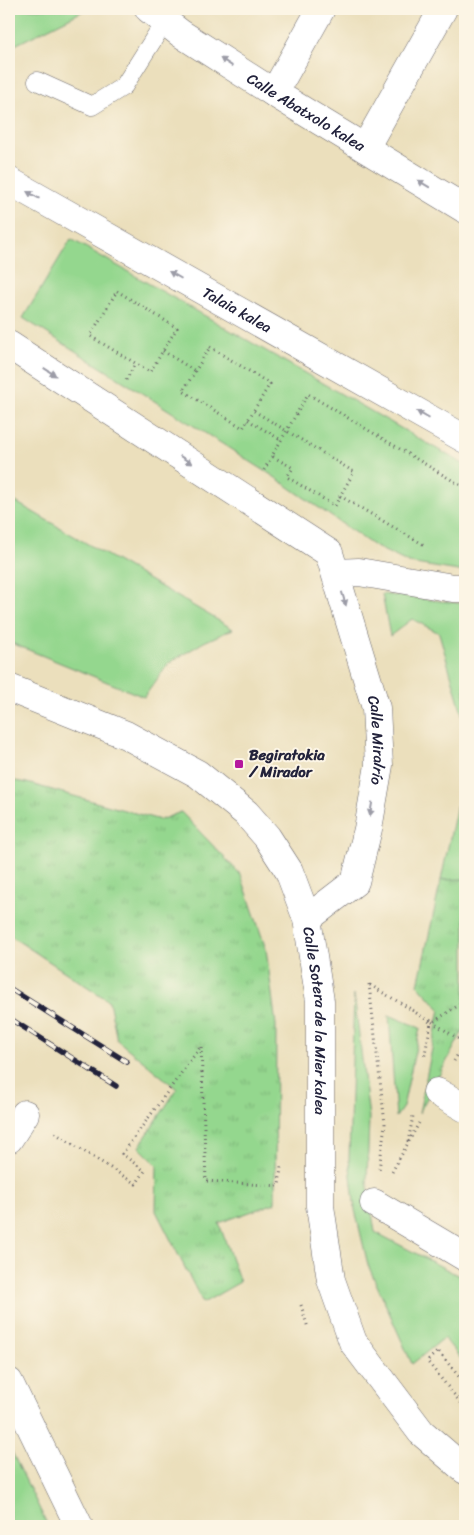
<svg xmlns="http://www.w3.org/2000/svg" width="474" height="1535" font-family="Sriracha,sans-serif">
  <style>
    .grass { fill: url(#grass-tufts); stroke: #5b7c64 }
    .garden { fill: #94d78e; stroke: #5b7c64 }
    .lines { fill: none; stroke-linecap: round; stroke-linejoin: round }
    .lane-casing { stroke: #686468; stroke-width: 19 }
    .street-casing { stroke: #686468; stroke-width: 29 }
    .secondary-casing { stroke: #686468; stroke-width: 29 }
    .path { stroke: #686468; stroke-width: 3; stroke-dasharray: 1 4; stroke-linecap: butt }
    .lane { stroke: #fff; stroke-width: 18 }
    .street { stroke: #fff; stroke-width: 28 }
    .secondary { stroke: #fff; stroke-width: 28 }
    .rail-casing { stroke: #22223b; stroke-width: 5.5 }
    .rail { stroke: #fcf5e5; stroke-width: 4; stroke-dasharray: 11; stroke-linecap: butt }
    .oneway { fill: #9c9ca7 }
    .poi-dot { fill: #b5179e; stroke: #fcf5e5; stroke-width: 2 }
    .labels { text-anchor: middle; stroke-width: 4; stroke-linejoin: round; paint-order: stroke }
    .street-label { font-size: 15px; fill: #22223b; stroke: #fcf5e5 }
    .poi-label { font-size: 15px; font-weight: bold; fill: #22223b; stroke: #fcf5e5; text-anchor: start }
  </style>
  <defs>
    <pattern id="grass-tufts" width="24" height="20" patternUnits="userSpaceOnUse" patternTransform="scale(1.25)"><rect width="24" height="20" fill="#94d78e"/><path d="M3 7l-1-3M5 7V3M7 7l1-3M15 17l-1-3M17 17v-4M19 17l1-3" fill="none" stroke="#7fb87b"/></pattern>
  </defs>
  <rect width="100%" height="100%" fill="#fcf5e5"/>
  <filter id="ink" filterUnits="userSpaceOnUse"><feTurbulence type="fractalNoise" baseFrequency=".02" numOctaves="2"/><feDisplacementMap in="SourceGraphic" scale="10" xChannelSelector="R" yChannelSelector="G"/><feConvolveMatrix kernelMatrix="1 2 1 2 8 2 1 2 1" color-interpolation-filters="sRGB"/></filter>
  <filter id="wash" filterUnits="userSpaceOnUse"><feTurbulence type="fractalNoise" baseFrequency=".0096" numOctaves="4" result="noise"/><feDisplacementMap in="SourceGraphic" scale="20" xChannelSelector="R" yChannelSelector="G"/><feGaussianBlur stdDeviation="1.12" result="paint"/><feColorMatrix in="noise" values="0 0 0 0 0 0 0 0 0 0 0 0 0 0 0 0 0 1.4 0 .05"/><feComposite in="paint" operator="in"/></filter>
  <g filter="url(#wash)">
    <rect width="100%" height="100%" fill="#ebdfbc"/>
    <!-- grass -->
    <path class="grass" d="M9 780 27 783 160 820 181 812 241 875 266 949 276 1025 275 1203 219 1223 240 1282 203 1303 156 1211 157 1165 139 1147 177 1089 117 1040 109 1001 9 935Z
      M465 879V1027L419 1113 440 1009 418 985 441 880Z"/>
    <!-- garden -->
    <path class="garden" d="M9 9H87L9 48Z
      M71 239 465 465V572L409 563 374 546 273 476 23 318Z
      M9 498 233 629 204 642 169 663 144 697 9 642Z
      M382 594 465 604V745L462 713 439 633 412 619 390 636Z
      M465 767V879L441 880Z
      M354 994 369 1117 367 1181 375 1232 465 1279V1364L444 1338 412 1364 368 1265 355 1210 349 1159Z
      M389 1015 420 1028 403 1107 396 1117Z
      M9 1446 48 1526H9Z"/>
  </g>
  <g filter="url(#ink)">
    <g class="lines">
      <!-- lane casing -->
      <g class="lane-casing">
        <path id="lane" d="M37 81 92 106 124 86 165 21"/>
      </g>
      <!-- street casing -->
      <g class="street-casing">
        <g id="street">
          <path id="s1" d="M149 9 180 33 274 93 465 209"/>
          <path d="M274 93 321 9"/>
          <path d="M365 148 443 9"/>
          <path id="s2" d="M9 181 465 439"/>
          <path id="s3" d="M9 345 329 553 376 708 379 765 368 829 355 882 307 919"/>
          <path d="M336 573 359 572 453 588H465"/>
          <path d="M437 1092 465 1108"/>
          <path d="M9 1139 25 1114"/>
          <path d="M374 1203 465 1257"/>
          <path d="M9 1382 79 1526"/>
        </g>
      </g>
      <!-- secondary casing -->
      <g class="secondary-casing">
        <g id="secondary">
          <path id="s4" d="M9 688 126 735 198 774 246 813 267 837 289 871 307 919 320 1001V1206L331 1280 353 1342 421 1432 465 1470"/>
        </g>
      </g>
      <!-- path -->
      <path class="path" d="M117 291 177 328 150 372 90 336Z
        M210 347 270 384 243 428 183 391Z
        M163 351 195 371
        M126 380 135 364
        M254 411 354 472 340 496 426 546
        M248 420 281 440
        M264 470 272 456
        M340 496 335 506 287 477 293 468 272 456 308 394 465 488
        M369 984 385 1124 379 1170
        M370 985 414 1011
        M412 1010 431 1023 424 1059
        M430 1020 433 1022 465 1001
        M432 1022 465 1043
        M454 1061 465 1042
        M55 1133 136 1184 145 1171 122 1154 201 1046 206 1181 279 1186 281 1167H284
        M408 1142 413 1116
        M392 1172 419 1123
        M301 1305 308 1328
        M465 1384 438 1351 427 1361 465 1408"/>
      <!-- lane -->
      <use href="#lane" class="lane"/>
      <!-- street -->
      <use href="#street" class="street"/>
      <!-- secondary -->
      <use href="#secondary" class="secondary"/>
      <!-- rail casing -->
      <g class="rail-casing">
        <path id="rail" d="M9 988 127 1062
          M9 1018 116 1086"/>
      </g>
      <!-- rail -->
      <use href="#rail" class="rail"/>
    </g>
    <!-- one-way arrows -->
    <defs><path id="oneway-solid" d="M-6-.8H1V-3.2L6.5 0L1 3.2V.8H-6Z" transform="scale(1.25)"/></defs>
    <g class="oneway">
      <use href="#oneway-solid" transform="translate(226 62) rotate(-147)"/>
      <use href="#oneway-solid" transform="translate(424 184) rotate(-149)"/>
      <use href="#oneway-solid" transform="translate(33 195) rotate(-150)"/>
      <use href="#oneway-solid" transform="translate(175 275) rotate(-150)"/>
      <use href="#oneway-solid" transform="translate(50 372) rotate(33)"/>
      <use href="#oneway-solid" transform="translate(423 415) rotate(-150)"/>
      <use href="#oneway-solid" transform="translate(186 460) rotate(33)"/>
      <use href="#oneway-solid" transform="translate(344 599) rotate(73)"/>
      <use href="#oneway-solid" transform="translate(371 809) rotate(100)"/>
    </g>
  </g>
  <!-- markers -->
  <rect class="poi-dot" x="234" y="759" width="10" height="10" rx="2.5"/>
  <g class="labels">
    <!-- street labels -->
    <g class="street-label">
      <text dy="5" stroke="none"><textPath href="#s1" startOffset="188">Calle Abatxolo kalea</textPath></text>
      <text dy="5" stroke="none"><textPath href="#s2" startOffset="262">Talaia kalea</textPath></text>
      <text dy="5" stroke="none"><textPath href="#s3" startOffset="576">Calle Miralrío</textPath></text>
      <text dy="5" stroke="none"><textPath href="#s4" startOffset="496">Calle Sotera de la Mier kalea</textPath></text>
    </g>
    <!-- poi labels -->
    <g class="poi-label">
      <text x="249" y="760">Begiratokia<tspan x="249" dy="17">/ Mirador</tspan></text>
    </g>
  </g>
  <!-- margin -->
  <rect width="474" height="1535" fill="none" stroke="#fcf5e5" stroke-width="30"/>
</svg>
